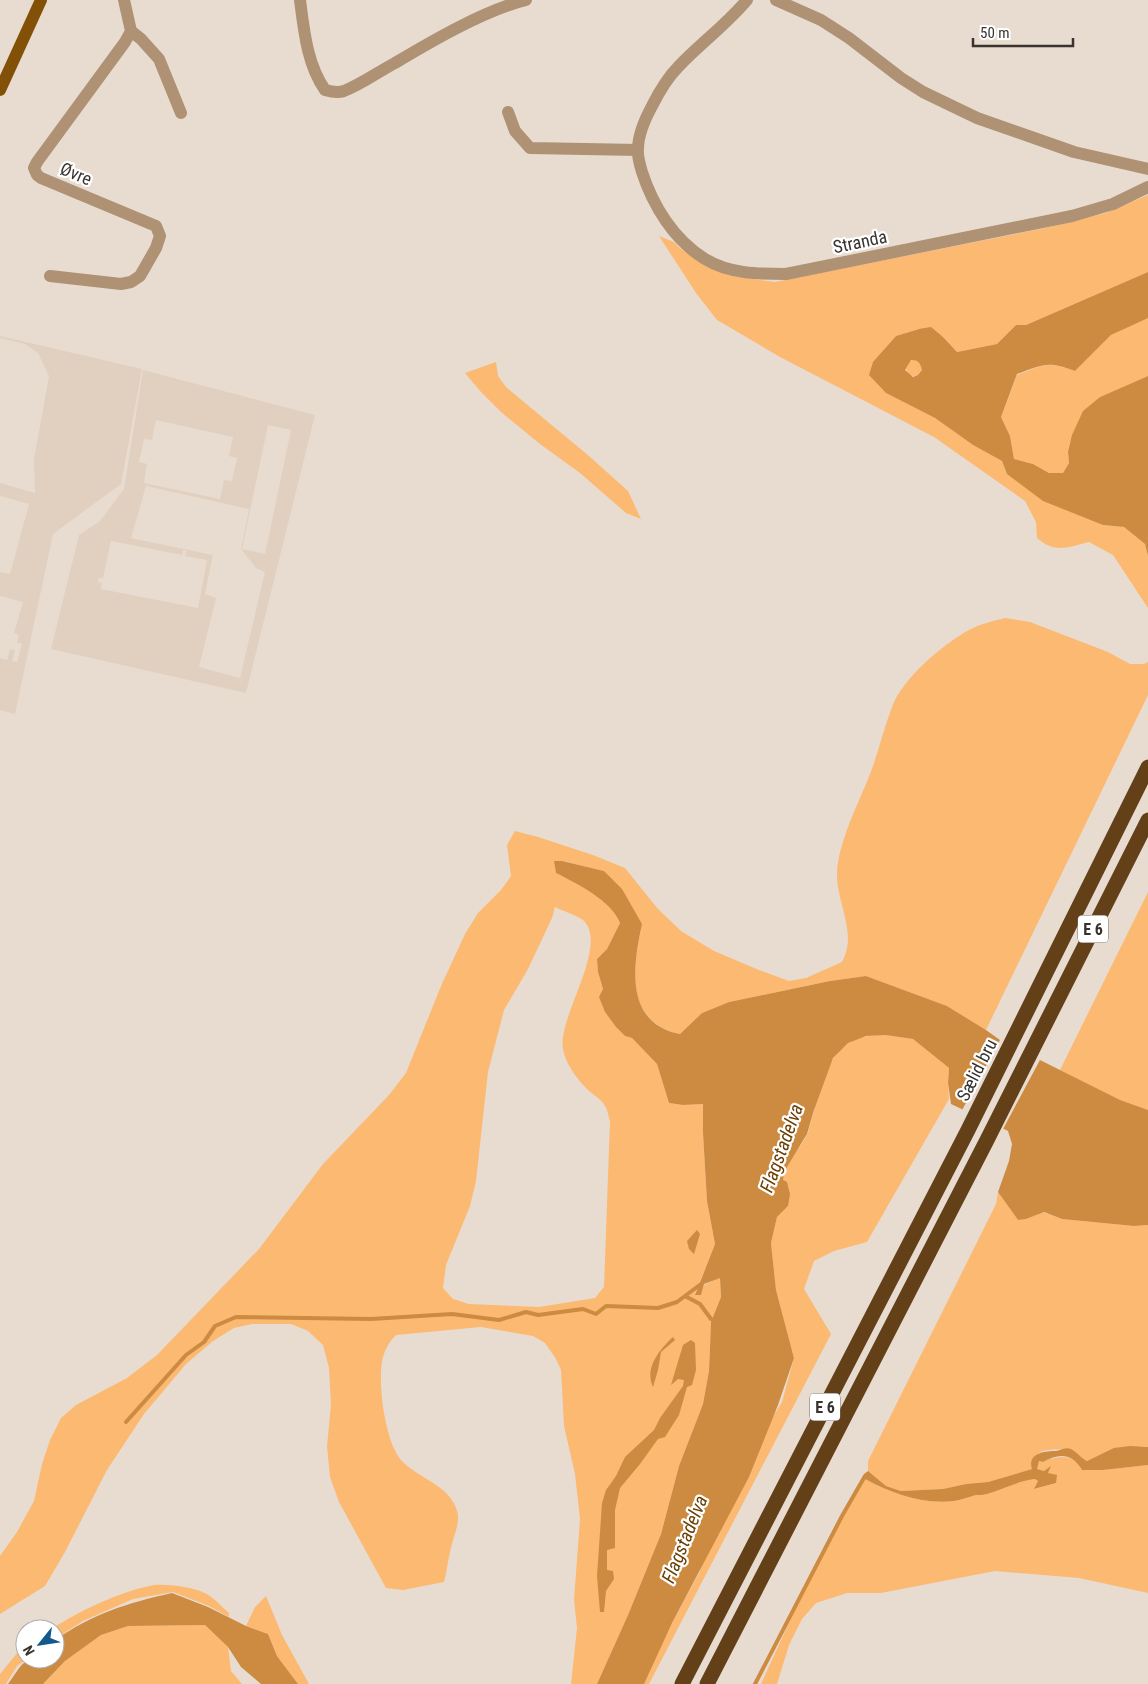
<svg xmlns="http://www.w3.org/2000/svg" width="1148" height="1684" font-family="'Roboto Condensed',sans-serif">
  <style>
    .built { fill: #e1d0bf; fill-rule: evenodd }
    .green { fill: #fcb972; fill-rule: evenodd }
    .water { fill: #cc8b40; fill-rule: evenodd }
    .pier { fill: #e8dcd1 }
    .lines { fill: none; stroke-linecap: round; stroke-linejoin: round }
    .stream { stroke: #cc8b40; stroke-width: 4 }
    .minor { stroke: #af9174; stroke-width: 12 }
    .primary { stroke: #835008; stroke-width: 12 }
    .motorway { stroke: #634018; stroke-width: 15 }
    .labels { text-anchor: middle; stroke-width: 4.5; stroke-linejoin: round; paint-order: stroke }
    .shield { fill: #fff; stroke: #74706d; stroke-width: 1 }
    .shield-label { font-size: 16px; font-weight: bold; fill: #38332f }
    .street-label { font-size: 18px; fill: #38332f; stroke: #fff }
    .water-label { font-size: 19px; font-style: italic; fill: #6a3e00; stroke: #fff }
  </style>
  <rect width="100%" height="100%" fill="#e8dcd1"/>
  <!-- built -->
  <path class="built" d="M0 336 142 369 121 484 53 534 15 714 0 710V658L7 660 10 649 15 650 12 661 17 662 22 644 17 642 19 635 14 633 23 602 0 596V572L10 574 29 504 0 496V483L35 493 34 459 49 376 38 353 25 344 0 338Z
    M143 370 315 415 246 693 51 649 79 535 100 521 124 489ZM156 420 233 437 229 456 237 458 232 481 224 480 220 499 144 483 147 464 139 462 144 439 152 440ZM268 425 291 430 265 554 242 549ZM146 486 249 509 241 549 256 568 265 572 240 678 199 667 216 598 205 594 213 555 131 538ZM111 541 182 555 183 550 187 551 185 556 207 560 198 608 101 589 102 583 98 582 99 578H103Z"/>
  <!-- green -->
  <path class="green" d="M1148 195V272L1026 325H1016L997 344 957 352 943 337 919 329 896 336 883 351 886 393 935 418 973 445 1002 461 1007 474 1103 525 1124 527 1145 544 1148 556V608L1113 555 1089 542C1069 547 1055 554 1037 538L1036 522 1025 501 934 437 780 357 717 320 696 293 659 236 674 242 681 249 708 265 733 276 775 282 1045 228 1106 213Z
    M1146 318H1148V376L1100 397 1068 452 1069 463 1063 473H1049L1033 464 1014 459 1010 436 1001 417 1017 375C1045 364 1047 361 1075 371L1111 335Z
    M906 368a8 8 0 1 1 16 0a8 8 0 1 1-16 0Z
    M496 362 498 376 506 387 589 456 628 491 641 519 626 513 580 473 540 444 501 412 481 392 465 373Z
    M1005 618 1030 622 1108 652 1130 664H1144L1148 662V695L986 1030 947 1006 866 976 830 981 729 1002 702 1013 680 1034C624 1022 633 967 642 924L604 871 562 861H555L556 873C577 884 611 900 620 923L607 949 597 959 598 972 603 989 605 1012 616 1027 625 1036 632 1038 657 1064 669 1103 683 1105 703 1104V1133L707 1201 715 1244 695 1294H701L704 1285 720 1277 721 1297 711 1322 709 1371 703 1404 679 1466 661 1534 628 1615 597 1684H571L577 1628 574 1600 580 1519 575 1474 564 1426 561 1370 556 1359 545 1343 533 1336 481 1327 396 1335C388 1343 384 1351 382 1362 378 1385 385 1443 402 1461 419 1479 450 1485 457 1511 461 1522 453 1537 451 1548 448 1559 447 1571 444 1582L403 1590 386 1588 339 1502 330 1477 327 1446 331 1405 329 1368 323 1345 308 1331 291 1324H252L234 1328 213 1341 186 1364 144 1414 107 1470 65 1552 45 1586 0 1614V1556L17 1532 34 1501 42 1464 50 1440 61 1418 76 1405 127 1378 157 1355 259 1249 323 1164 389 1095 406 1073 441 986 465 934 478 913 501 890 511 876 507 845 515 831 538 837 593 855 625 868 658 909 681 931 714 951 759 970 789 981 806 978 842 962C844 958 846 953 847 948 852 925 836 897 837 873 838 844 857 806 868 779 878 755 883 730 892 707 902 679 943 644 969 630 980 624 993 621 1005 618ZM555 907C562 911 577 915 583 920 610 945 557 1018 563 1049 566 1065 577 1079 589 1091 594 1095 602 1100 605 1106 608 1110 608 1116 610 1121L604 1287 595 1298 539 1307 469 1304 453 1299 443 1288 446 1265 470 1206 476 1181 488 1072 504 1010 528 969 552 918Z
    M1148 892V1110L1120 1101 1060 1070Z
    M885 1035 913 1039 949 1068 948 1083 949 1099 867 1242 834 1251 814 1261 804 1289 831 1334 649 1684H642L666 1634 699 1573 716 1530 764 1431 782 1402 794 1358 776 1290 771 1243 777 1217 788 1206C786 1197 783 1188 783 1179 783 1163 803 1147 808 1132 817 1106 823 1059 848 1043 859 1036 872 1035 885 1035Z
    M998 1192 1018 1220 1026 1219 1043 1212 1062 1219 1134 1226 1148 1225V1447C1126 1446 1107 1451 1087 1461 1081 1458 1077 1452 1071 1449 1068 1448 1046 1450 1043 1451 1038 1453 1036 1456 1033 1459L1032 1469 988 1482 966 1484 943 1489 901 1491 886 1486 868 1471V1461L996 1204Z
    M1061 1457C1072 1457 1076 1460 1082 1470H1103L1148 1465V1593L1079 1578 995 1571 881 1593H847L816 1603 802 1619 789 1645 777 1684H761L821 1553 858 1484 865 1479C891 1493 923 1505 954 1501 961 1500 968 1497 976 1495 980 1495 984 1495 987 1494 1004 1489 1018 1481 1035 1479L1038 1481 1035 1489 1056 1483 1048 1473 1050 1467 1044 1471 1036 1469 1039 1461 1043 1462 1049 1459Z
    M154 1585C170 1584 197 1587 210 1596 217 1601 222 1607 229 1613V1617L209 1606 173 1592 133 1599 83 1621 55 1639V1629H51C82 1610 118 1592 154 1585Z
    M266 1596 282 1635 309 1684H298L277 1656 268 1634 246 1626 255 1607Z
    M205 1625 228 1647 231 1671 242 1684H43L65 1661 101 1635 128 1626Z
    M25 1647V1659H27L17 1666 6 1684H0V1674L18 1652Z"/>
  <!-- water -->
  <path class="water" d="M1148 272V318L1111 335 1075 371C1047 361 1045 364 1017 374L1001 417 1010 436 1014 459 1033 464 1049 473H1063L1069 463 1068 452 1072 435 1083 411 1100 397 1148 376V556L1145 544 1124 527 1103 525 1043 501 1007 474 1002 461 973 445 935 418 886 393 869 375 873 362 896 336 919 329 931 327 943 337 957 352 997 344 1016 325H1026ZM911 360C919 360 920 363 922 370L918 375 913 377 905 370Z
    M554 861H562L604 871 622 889 642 924C633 966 624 1023 680 1034L702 1013 729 1002 830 981 866 976 947 1006 986 1030 1000 1040 1120 1100 1148 1110V1225L1134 1226 1062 1219 1044 1212 1026 1219 1018 1220 998 1192 1009 1161 1012 1144 1008 1131 951 1104 948 1083 949 1068 913 1039 885 1035 866 1036 848 1043 833 1058 814 1110 807 1134 784 1172 783 1180 787 1182 790 1194 788 1206 777 1217 771 1243 776 1290 794 1358 778 1405 749 1477 672 1623 644 1684H597L628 1615 661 1534 679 1466 703 1404 709 1371 711 1322 721 1297 720 1278 704 1284 701 1295H695L715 1244 707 1201 703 1133V1104L683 1105 669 1103 657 1064 632 1038 625 1036 616 1027 605 1012 599 997 603 989 598 972 597 959 607 949 620 923C611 900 577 884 556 873Z
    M697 1230 700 1234 694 1254 689 1249 687 1241Z
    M673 1337 675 1340 661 1352 658 1370 653 1387C644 1368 660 1349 673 1337Z
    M691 1340 695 1343 696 1370 692 1385 687 1387 679 1415 665 1437 658 1439 640 1464 620 1488 615 1510V1548L607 1550V1570L613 1571 614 1579 606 1591 604 1612H600L597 1576 602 1503 606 1490 616 1476 625 1457 654 1430 660 1418 683 1386 684 1380 678 1379 671 1385 683 1345Z
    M1130 1446 1148 1447V1465L1103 1470H1082C1072 1453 1059 1453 1043 1462L1039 1461 1037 1469 1044 1471 1051 1466 1048 1473 1057 1475 1056 1483 1034 1489 1038 1481 1035 1479C1018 1481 1004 1489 987 1494 984 1495 980 1495 976 1495 968 1497 961 1500 954 1501 923 1505 891 1493 865 1479L864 1474 868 1471 886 1486 901 1491 943 1489 966 1484 988 1482 1032 1469C1027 1453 1045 1451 1056 1451 1061 1450 1066 1447 1071 1449 1077 1452 1081 1458 1087 1461L1114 1448Z
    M172 1593 208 1607 246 1626 268 1634 277 1656 298 1684H261L241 1667 228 1647 205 1625 128 1626 101 1635 65 1661 43 1684H8C27 1657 22 1659 55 1659V1640C93 1614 127 1603 172 1593Z"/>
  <!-- pier -->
  <path class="pier" d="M1001 1038 1041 1058 1002 1131 961 1112Z"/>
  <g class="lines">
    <!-- stream -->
    <path class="stream" d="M685 1296 700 1304 711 1319 716 1321
      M126 1422 186 1355 204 1342 215 1326 236 1317 371 1319 452 1314 499 1320 526 1312 538 1315 583 1309 596 1314 606 1306 658 1308 677 1302 701 1284
      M755 1684 842 1516 865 1476 867 1477"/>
    <!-- minor -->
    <path class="minor" d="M300 0C304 31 307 64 325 90 332 92 338 93 344 91 362 84 378 72 395 63 432 41 485 10 526 0
      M747 0C727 24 701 43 679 66 668 77 659 92 652 106 645 119 638 135 638 149 637 156 640 165 642 172 653 206 674 240 705 259 729 274 759 274 786 274L1072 216 1113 204 1148 187
      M776 0 821 20 849 38 901 78 923 92 977 118 1074 152 1148 169
      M131 31 141 39 159 59 181 113
      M508 112 515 131 530 148 638 150
      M50 276 121 284 131 282 140 276 156 248 160 236 156 226 41 178 37 175 34 168 37 162 125 42 131 31 124 0"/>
    <!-- primary -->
    <path class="primary" d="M0 90 41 0"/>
    <!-- motorway -->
    <path class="motorway" d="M682 1684 968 1130 1148 767
      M707 1684 987 1140 1148 820"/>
  </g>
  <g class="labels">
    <!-- shield labels -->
    <g class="shield">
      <rect x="1078" y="915.5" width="30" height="27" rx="4"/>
      <rect x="810" y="1393.5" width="30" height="27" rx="4"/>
    </g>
    <g class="shield-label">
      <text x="1093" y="935">E 6</text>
      <text x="825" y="1413">E 6</text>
    </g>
    <!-- street labels -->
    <g class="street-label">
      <text transform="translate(76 174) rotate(23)" y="6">Øvre</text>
      <text transform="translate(860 242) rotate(-12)" y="6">Stranda</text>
      <text transform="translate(977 1070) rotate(-63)" y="6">Sælid bru</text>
    </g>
    <!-- water labels -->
    <g class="water-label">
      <text transform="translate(781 1148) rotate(-70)" y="7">Flagstadelva</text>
      <text transform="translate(684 1539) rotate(-68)" y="7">Flagstadelva</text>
    </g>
  </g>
  <!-- north arrow -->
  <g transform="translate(40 1644) rotate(240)"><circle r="24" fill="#ffffff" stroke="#afadac"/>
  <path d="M0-4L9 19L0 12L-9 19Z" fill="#13598e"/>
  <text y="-8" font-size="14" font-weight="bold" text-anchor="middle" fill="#38332f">N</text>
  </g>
  <!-- scale -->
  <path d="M973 38v8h100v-8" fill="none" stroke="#38332f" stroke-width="2.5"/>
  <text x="980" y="38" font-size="15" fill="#38332f" stroke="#ffffff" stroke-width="4" paint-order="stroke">50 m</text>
</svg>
